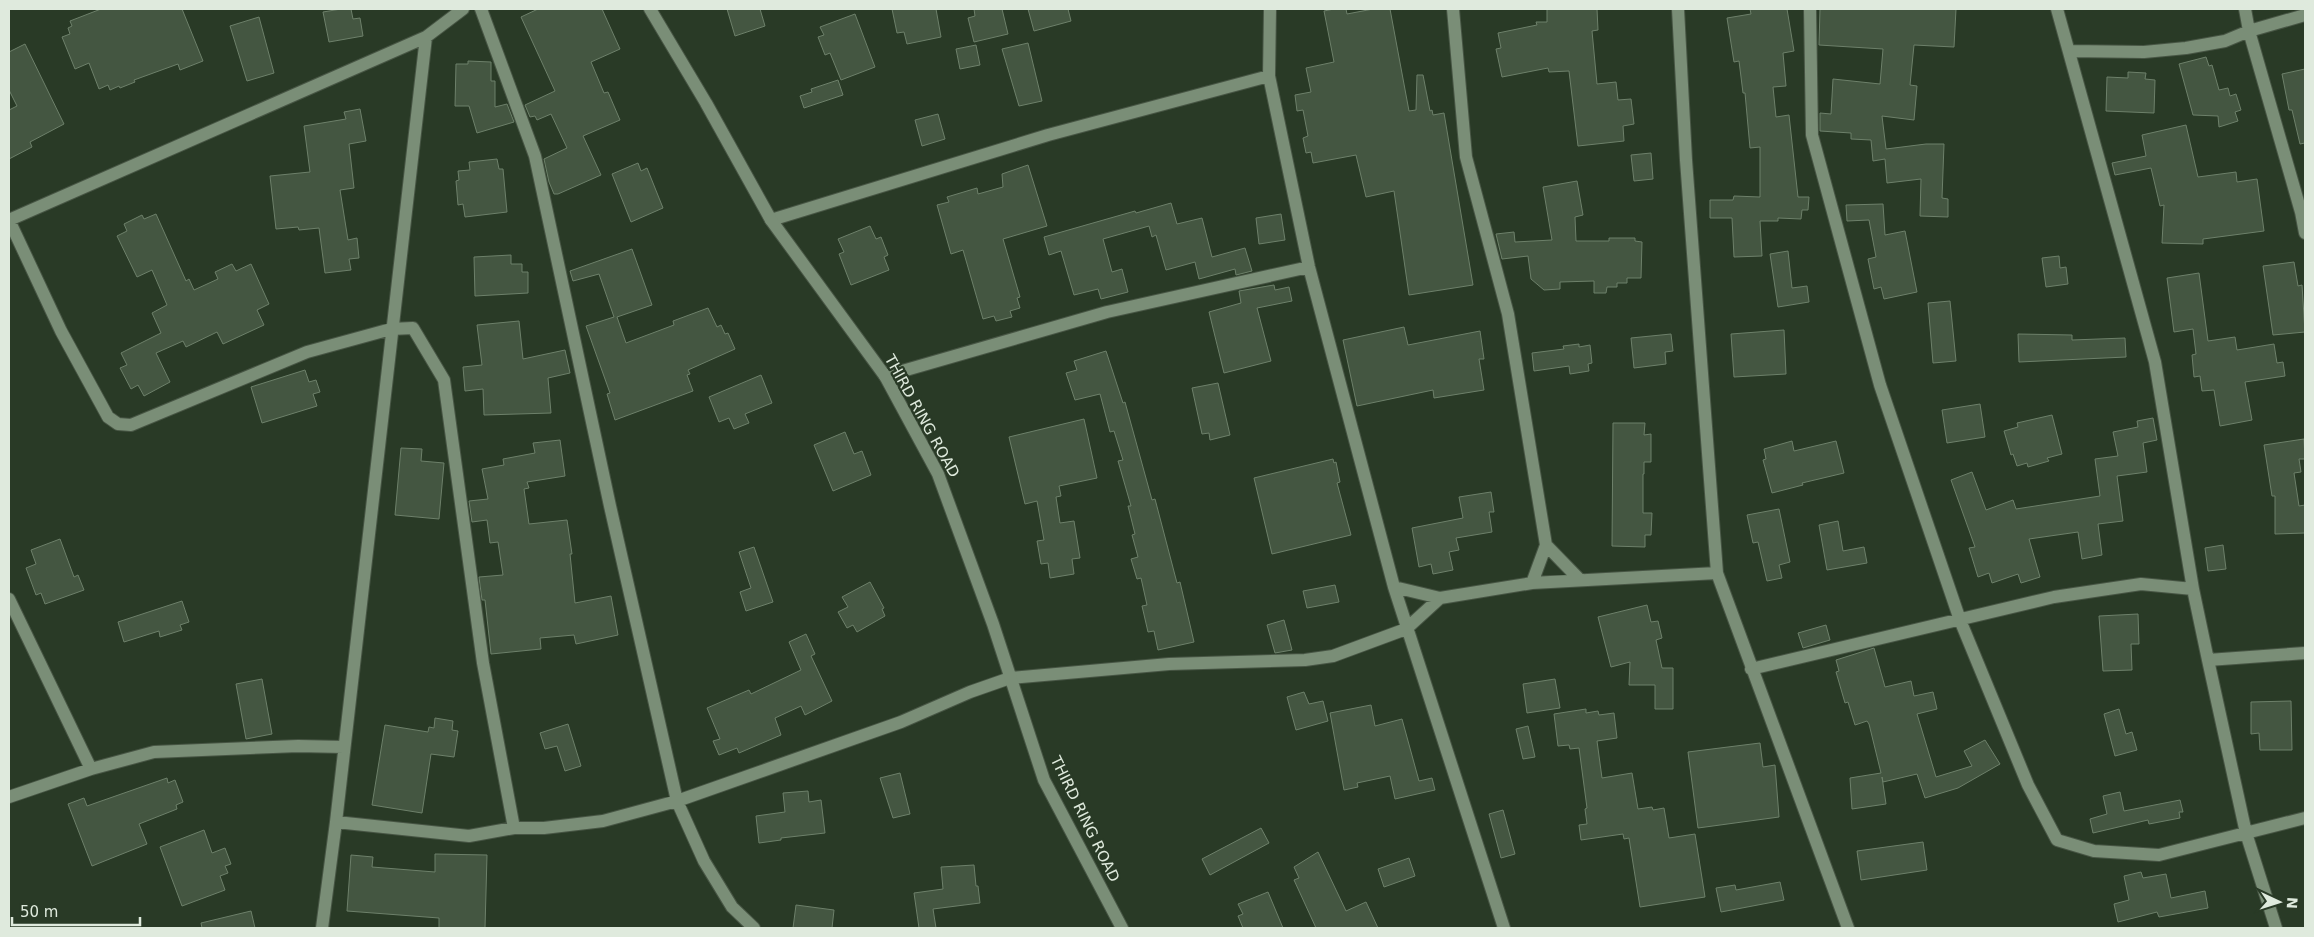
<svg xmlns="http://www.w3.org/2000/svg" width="2314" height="937" font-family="'DejaVu Sans',sans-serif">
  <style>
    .building { fill: #445641; stroke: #6d806a }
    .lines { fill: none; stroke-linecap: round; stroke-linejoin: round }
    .minor-casing { stroke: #475544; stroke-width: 14 }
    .tertiary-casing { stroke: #475544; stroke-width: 14 }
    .minor { stroke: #7a8e77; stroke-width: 12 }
    .tertiary { stroke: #7a8e77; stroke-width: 12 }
    .labels { text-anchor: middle; stroke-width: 4.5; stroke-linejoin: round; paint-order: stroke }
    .street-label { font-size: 15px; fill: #dfeadd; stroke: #293a26 }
  </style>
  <rect width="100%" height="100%" fill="#293a26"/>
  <!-- building -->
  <path class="building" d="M101 9H182L203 61 180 70 178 64 134 80 135 82 120 88 119 86 110 90 108 85 99 89 89 63 75 69 62 37 70 34 68 28 72 26 70 21Z
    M341 9H351L353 19 360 18 363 36 329 42 323 12Z
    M538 9H602L620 49 591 62 604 93 608 92 620 120 583 136 601 175 558 194H554L549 182 544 159 567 148 551 114 537 120 535 116 530 117 525 105 555 91 521 17Z
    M727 9H760L765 26 735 36Z
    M892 9H936L941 37 907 44 904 32 897 33Z
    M974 9H1002L1008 34 974 42 968 18 975 16Z
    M1028 9H1068L1071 21 1034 31Z
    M1334 9H1346L1347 14 1373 9H1390L1409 111 1416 110 1417 75H1423L1430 111 1432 110 1433 115 1444 113 1473 285 1409 295 1394 191 1366 197 1356 155 1313 163 1311 152 1306 153 1303 138 1308 136 1303 110 1297 111 1295 95 1311 92 1306 68 1334 62 1324 11Z
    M1547 9H1597L1598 30 1592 31 1597 84 1616 82 1618 100 1631 99 1634 124 1623 126 1624 141 1578 146 1569 71 1549 72 1548 68 1502 77 1496 49 1501 48 1498 33 1537 25 1536 22H1547Z
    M1750 9H1787L1794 51 1783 53 1786 86 1773 87 1776 117 1789 115 1798 197H1809L1808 210H1802L1801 219 1778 218V221H1760L1762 256 1734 257 1732 218H1710V200H1733L1734 196 1760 197V147L1750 148 1745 93H1743L1739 61 1734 62 1727 18 1751 14Z
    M1820 9H1956L1954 47 1914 45 1910 85 1917 86 1914 120 1882 116 1886 149 1926 144H1944L1942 198 1948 199V217L1920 216 1921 179 1887 183 1885 159 1873 161 1871 140 1851 139V133L1820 131V113L1831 114 1833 79 1880 84 1883 49 1819 45Z
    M855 14 875 67 841 80 830 53 825 55 818 37 824 35 820 27Z
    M259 17 274 73 247 81 230 26Z
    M1028 43 1042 101 1019 106 1002 49Z
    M25 44 64 124 30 142 32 147 9 159V110L17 106 9 90V52Z
    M976 45 980 65 960 69 956 49Z
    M2206 57 2209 66 2212 65 2219 90 2228 88 2230 96 2236 94 2241 110 2235 112 2238 121 2219 127 2218 116 2193 115 2179 64Z
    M468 61 491 62V81H495V107L507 104 514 122 477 133 469 106H455L456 64H468Z
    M2305 69V143L2300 144 2292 110H2289L2282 74Z
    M2128 72 2146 73 2145 79 2155 80 2154 113 2106 111 2107 77 2128 78Z
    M838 80 843 95 804 108 800 96 812 92 811 89Z
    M360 109 366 141 349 144 354 188 340 190 348 240 357 238 359 258 349 259 351 270 325 273 319 228 299 230 298 227 276 229 270 176 310 172 304 126 346 119 344 112Z
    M938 114 945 139 922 146 915 120Z
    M2186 125 2198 177 2236 172 2237 182 2257 179 2264 231 2203 239V244L2162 243 2164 205 2160 206 2151 168 2115 175 2112 163 2146 156 2142 135Z
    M1651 153 1653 179 1634 181 1631 155Z
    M497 159 499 169H503L507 212 465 217 463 204 458 205 456 181 459 180 458 171 470 170 469 162Z
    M638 163 641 171 647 168 663 208 631 222 612 174Z
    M1028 165 1047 226 1003 239 1020 297 1017 298 1020 308 1010 311 1012 317 996 321 994 316 983 319 963 250 951 254 937 205 949 202 947 197 977 188 978 194 1003 187 1002 174Z
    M1577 181 1583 215 1575 217 1576 241H1609V238H1635V241L1642 242 1641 278H1627V283H1617V287H1607L1606 293H1594V281L1560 282V289L1544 290 1531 279 1528 256 1502 259 1496 234 1514 232 1515 242 1552 240 1543 187Z
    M1171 203 1177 224 1202 218 1212 257 1245 248 1252 271 1236 275 1235 269 1199 279 1195 262 1166 270 1156 235 1152 237 1149 226 1103 239 1112 272 1122 269 1128 292 1101 299 1098 289 1074 295 1061 251 1049 255 1044 237 1135 211 1136 213Z
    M1883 204 1885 235 1905 231 1917 292 1884 299 1881 287 1874 289 1868 259 1876 257 1869 220 1847 221 1846 205Z
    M156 214 186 281 189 279 194 290 218 279 215 272 232 264 236 271 251 264 269 304 257 310 264 325 223 344 217 332 186 347 183 341 156 353 170 382 144 396 138 385 131 389 120 368 127 365 121 353 161 333 152 313 167 305 152 270 137 277 117 236 127 231 124 224 142 215 144 219Z
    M1281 214 1285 240 1259 244 1256 218Z
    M870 226 876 239 881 237 888 255 884 257 889 270 851 285 839 254 844 252 838 239Z
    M632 249 652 305 617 317 626 343 674 325 673 321 708 308 717 327 721 325 725 334 728 333 735 349 688 370 690 374 687 375 693 391 615 420 607 394 610 393 586 326 614 317 599 274 573 281 570 271Z
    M1788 251 1792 288 1807 286 1809 302 1778 307 1770 254Z
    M511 255V264H522V272H528V293L475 296 474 257Z
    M2059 256 2060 268 2066 267 2068 284 2046 287 2042 258Z
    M2294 262 2298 286 2302 285 2305 332 2273 335 2263 266Z
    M2199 273 2208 341 2235 337 2237 350 2274 344 2277 363 2283 362 2285 376 2245 382 2252 420 2220 426 2214 390 2202 391 2200 376 2194 377 2192 355 2196 354 2193 329 2174 332 2167 278Z
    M1274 285 1275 290 1289 287 1292 301 1257 308 1271 361 1224 373 1209 312 1241 303 1239 291Z
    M1950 301 1956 361 1933 363 1928 303Z
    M519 321 523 359 565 350 570 373 548 378 551 413 484 415 483 389 465 391 463 367 482 365 477 325Z
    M1404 327 1408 345 1480 331 1484 359H1479L1484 390 1434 398 1433 390 1357 406 1343 340Z
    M1784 330 1786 374 1734 377 1731 334Z
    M1671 334 1673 351 1665 352 1666 364 1634 368 1631 338Z
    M2018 334 2072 335V340L2125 338 2126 357 2019 362Z
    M1579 344V347L1590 345 1592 363 1588 364 1589 371 1570 374 1569 366 1534 371 1532 353 1564 349 1563 346Z
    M1106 351 1123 403 1125 402 1152 500 1155 499 1177 583 1180 582 1194 642 1158 650 1154 631 1148 632 1142 606 1147 605 1141 578 1137 579 1131 559 1138 557 1132 535 1135 534 1128 506H1131L1118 461 1123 460 1114 431 1110 432 1100 394 1075 400 1066 373 1077 370 1074 361Z
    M305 370 309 382 316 380 320 392 313 394 317 406 262 423 251 387Z
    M761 375 772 403 745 414 749 423 734 429 729 418 719 422 709 397Z
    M1218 383 1230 435 1210 440 1209 433 1202 434 1192 388Z
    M1980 404 1985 437 1947 443 1942 410Z
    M2052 415 2062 454 2047 458 2049 461 2028 467 2027 463 2017 466 2013 454 2011 455 2004 431 2018 427 2017 423Z
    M2153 418 2157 440 2143 443 2147 472 2117 476 2123 521 2098 524 2102 555 2082 559 2078 532 2029 539 2040 577 2021 583 2018 574 1992 583 1989 573 1978 577 1969 548 1975 547 1951 480 1972 472 1986 510 2013 500 2016 509 2100 496 2095 459 2118 456 2113 432 2138 427 2137 421Z
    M1084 419 1097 478 1059 486 1061 496 1056 497 1060 523 1074 521 1080 558 1072 559 1074 574 1050 578 1048 563 1041 564 1037 541 1044 540 1037 501 1025 504 1009 437Z
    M1613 423H1645L1644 435 1651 434V462H1644V474H1643V513H1652L1651 535H1645V547L1612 546Z
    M845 432 854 454 862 451 871 475 833 491 814 445Z
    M2304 439 2305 459H2299L2301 472 2294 473 2299 506 2305 505V533L2275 534V496H2272L2264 445Z
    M560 440 565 476 527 482 529 488 524 489 529 524 567 520 572 554H570L575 603 611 596 618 635 576 644 574 635 540 638 541 649 491 654 485 600H482L479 577 503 575 498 542 490 543 487 520 472 522 469 501 488 499 482 469 504 465 503 459 535 453 533 443Z
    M1792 441 1794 451 1836 441 1844 473 1802 483 1803 485 1772 493 1763 460 1766 459 1764 449Z
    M401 448 422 449 421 461 444 463 439 519 395 515Z
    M1333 459 1334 463 1336 462 1340 482 1337 483 1351 535 1272 554 1254 478Z
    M1491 492 1494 512H1489L1492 532 1456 538 1459 550 1449 552 1453 570 1433 574 1431 564 1419 567 1412 528 1463 518 1459 497Z
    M1779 509 1790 562 1779 565 1782 578 1767 581 1758 542 1753 543 1747 515Z
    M1838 521 1843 551 1864 547 1867 563 1827 570 1819 525Z
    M60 539 74 577 78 575 84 590 45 604 41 593 36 595 26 568 36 564 31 550Z
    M2223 545 2226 569 2208 571 2205 548Z
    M754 547 773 602 746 611 740 592 751 588 739 552Z
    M870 582 884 608 882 609 885 616 857 632 853 625 847 628 838 612 848 607 842 597Z
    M1335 585 1339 602 1307 608 1303 591Z
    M182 601 189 622 180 625 182 630 160 637 159 631 124 642 118 622Z
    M1647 605 1651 622 1658 621 1662 638 1656 640 1662 668H1673V709H1655V685H1629L1630 662 1611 667 1598 617Z
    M2138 614 2139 644H2131L2132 670 2103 671 2099 616Z
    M1284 620 1292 650 1275 653 1267 625Z
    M1826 625 1830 640 1803 648 1798 633Z
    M806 634 815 654 811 656 832 701 805 715 801 706 775 718 781 735 739 753 737 748 719 755 713 741 720 739 707 708 749 690 751 694 801 670 789 642Z
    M1874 648 1885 687 1911 681 1914 696 1933 692 1937 709 1917 714 1936 777 1972 766 1964 751 1985 740 2000 764 1958 788 1925 798 1917 774 1883 782 1882 777 1886 804 1852 809 1850 778 1881 773 1869 724 1867 721 1855 725 1848 702 1845 703 1836 672 1839 671 1836 660Z
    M262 679 272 734 246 739 236 684Z
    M1555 679 1560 708 1527 713 1523 684Z
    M1304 692 1309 704 1323 701 1328 721 1296 730 1287 697Z
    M2291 701 2292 750H2260L2259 733 2251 734V702Z
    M1371 705 1375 726 1402 719 1419 781 1432 778 1435 790 1395 799 1390 776 1357 783 1358 787 1344 790 1330 713Z
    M1586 709V713L1598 711 1599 715 1614 713 1617 738 1597 741 1602 778 1632 773 1638 809 1652 807 1653 810 1664 808 1669 838 1695 834 1705 897 1640 907 1629 838 1624 839 1623 834 1581 840 1579 825 1587 824 1585 809 1587 808 1579 748 1570 749 1569 745 1558 746 1554 714Z
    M2119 709 2126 734 2132 732 2137 750 2115 756 2104 714Z
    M435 718 453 721 452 730 458 731 454 757 431 754 422 813 372 805 385 725 428 732 429 727 434 728Z
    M568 724 581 766 565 771 557 746 545 749 540 733Z
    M1528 726 1535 757 1523 759 1516 729Z
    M1760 743 1763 767 1775 765 1779 817 1698 828 1688 752Z
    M900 773 910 814 893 818 880 778Z
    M167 778 168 783 175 780 183 802 176 805 177 809 139 824 147 844 92 866 68 804 84 798 87 806Z
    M808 791 809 802 821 800 825 833 781 838V840L759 843 756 816 785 812 783 793Z
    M2120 792 2124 811 2180 800 2183 812H2179L2180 818 2149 824 2148 820 2093 833 2090 819 2107 814 2103 796Z
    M1503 810 1515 854 1501 858 1489 814Z
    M1261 828 1269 843 1210 875 1202 859Z
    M204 830 212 853 225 848 231 864 225 866 228 873 220 876 225 890 182 906 160 847Z
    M1923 842 1927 870 1861 880 1857 851Z
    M1318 852 1346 911 1366 902 1378 928H1316L1294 880 1299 878 1294 867Z
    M435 854 487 855 485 928H439V918L347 911 351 855 373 857 372 867 435 872Z
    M1409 858 1415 876 1384 887 1378 869Z
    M974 865 976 886H978L980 903 933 909 936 928H919L914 893 943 889 941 867Z
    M2141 872 2143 878 2166 874 2171 898 2205 891 2208 908 2159 917 2157 912 2118 922 2114 904 2129 900 2124 876Z
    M1780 882 1784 900 1721 912 1716 888 1735 885 1736 890Z
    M1268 892 1283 928H1243L1238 916 1243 914 1238 904Z
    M796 905 834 910 832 928H793Z
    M251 911 255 928H202L201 923Z"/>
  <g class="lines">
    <!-- minor casing -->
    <g class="minor-casing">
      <path id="minor" d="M481 9 535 156 610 506 677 801 704 861 732 907 754 928
        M1270 9 1269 76 1309 267 1394 587 1504 928
        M1453 9 1466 157 1508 314 1546 545 1580 580
        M1678 9 1686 160 1717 573
        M1810 9 1812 135 1880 385 1960 620 2028 785 2057 840 2094 851 2159 855 2305 818
        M2057 9 2155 362 2193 589 2208 660 2246 833 2276 928
        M2245 9 2249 31 2301 212 2305 233
        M2070 51 2144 52 2186 48 2225 41 2249 31 2305 15
        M9 220 61 331 108 417 118 424 131 425 307 352 391 329 413 328 444 380 483 663 514 828
        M9 220 426 37 463 9
        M771 220 1048 135 1269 76
        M885 376 1107 312 1309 267
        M1532 583 1546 545
        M1394 587 1440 598
        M9 599 91 769
        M2208 660 2305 653
        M1751 669 2054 597 2141 584 2193 589
        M9 797 91 769 154 752 298 746 344 747
        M336 822 426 37
        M322 928 336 822 469 836 514 828H544L603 821 677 801 901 722 970 692 1010 678 1169 664 1305 660 1333 656 1406 629 1440 598 1532 583 1717 573 1848 928"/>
    </g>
    <!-- tertiary casing -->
    <g class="tertiary-casing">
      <path id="tertiary" d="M650 9 706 103 771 220 885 376 938 474 993 624 1044 780 1122 928"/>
    </g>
    <!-- minor -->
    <use href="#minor" class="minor"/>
    <!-- tertiary -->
    <use href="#tertiary" class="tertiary"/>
  </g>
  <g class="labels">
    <!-- street labels -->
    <g class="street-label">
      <text transform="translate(922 416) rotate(61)" y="5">THIRD RING ROAD</text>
      <text transform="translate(1085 819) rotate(64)" y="5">THIRD RING ROAD</text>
    </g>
  </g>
  <!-- border -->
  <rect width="2314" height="937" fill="none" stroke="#dfeadd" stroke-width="20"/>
  <!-- north arrow -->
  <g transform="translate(2279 902) rotate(94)" stroke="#293a26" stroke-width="4" paint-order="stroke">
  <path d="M0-4L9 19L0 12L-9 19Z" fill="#dfeadd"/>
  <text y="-8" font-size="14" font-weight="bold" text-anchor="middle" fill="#dfeadd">N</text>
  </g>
  <!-- scale -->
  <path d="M12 917v8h128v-8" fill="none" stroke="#dfeadd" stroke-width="2.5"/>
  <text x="20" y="917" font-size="15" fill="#dfeadd" stroke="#293a26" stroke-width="4" paint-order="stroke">50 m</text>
</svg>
